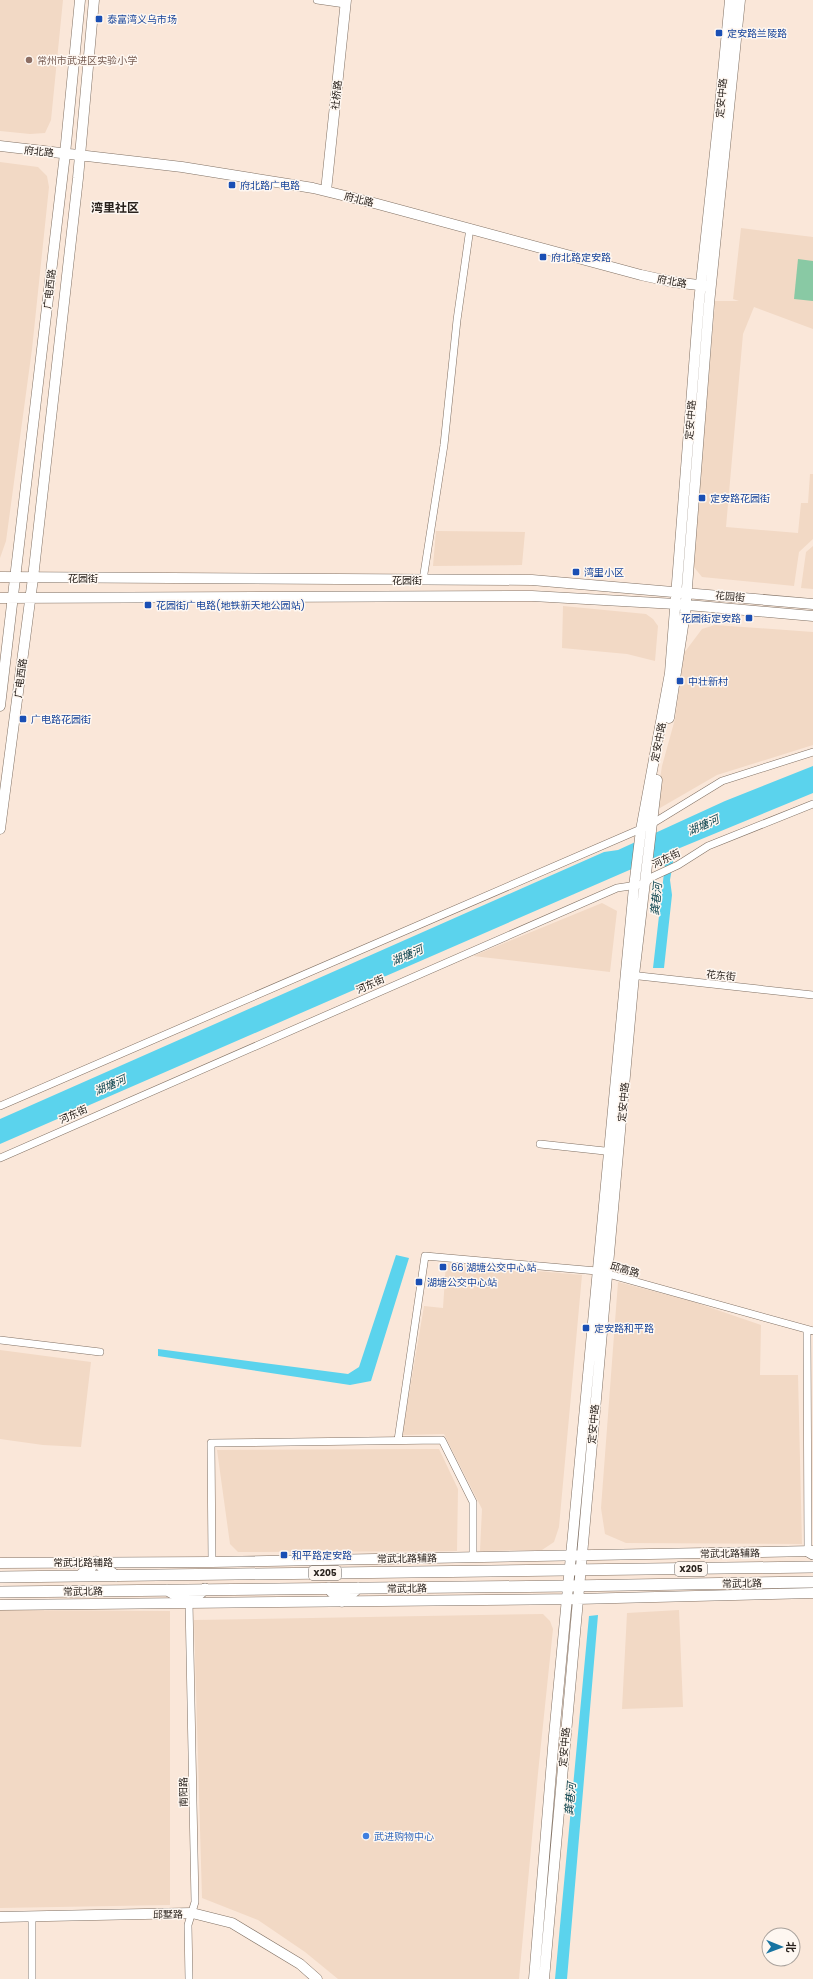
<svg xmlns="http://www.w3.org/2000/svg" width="813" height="1979" font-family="Poppins,'Noto Sans SC',sans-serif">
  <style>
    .built { fill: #f2d9c5 }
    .green { fill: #89c9a4 }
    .water { fill: #5bd3ed }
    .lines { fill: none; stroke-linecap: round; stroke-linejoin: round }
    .street-casing { stroke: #817164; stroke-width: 8 }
    .secondary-casing { stroke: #817164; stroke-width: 11 }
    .primary-casing { stroke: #817164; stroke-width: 12 }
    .street { stroke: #fff; stroke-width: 7 }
    .secondary { stroke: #fff; stroke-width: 10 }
    .primary { stroke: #fff; stroke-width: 11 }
    .transit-dot { fill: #1a4fb4; stroke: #fef7f1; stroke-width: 1.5 }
    .education-dot { fill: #8d6e63; stroke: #fef7f1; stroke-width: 1.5 }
    .shop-dot { fill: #3f7fe0; stroke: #fef7f1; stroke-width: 1.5 }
    .labels { text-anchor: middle; stroke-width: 3; stroke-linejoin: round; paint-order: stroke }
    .shield { fill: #fef7f1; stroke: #69625d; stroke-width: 1 }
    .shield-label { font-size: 9px; font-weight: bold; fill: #29221d }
    .transit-label { font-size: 10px; fill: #164399; stroke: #fef7f1; text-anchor: start }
    .education-label { font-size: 10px; fill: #785e54; stroke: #fef7f1; text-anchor: start }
    .street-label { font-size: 10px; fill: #29221d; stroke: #fef7f1 }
    .shop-label { font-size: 10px; fill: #366cbe; stroke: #fef7f1; text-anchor: start }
    .water-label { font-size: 11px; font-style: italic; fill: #09414c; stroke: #fef7f1 }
    .quarter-label { font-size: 12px; font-weight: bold; fill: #29221d; stroke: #fef7f1 }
  </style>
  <rect width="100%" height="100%" fill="#fae7d9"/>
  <!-- built -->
  <path class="built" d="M0 0H63L51 120 45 133 30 134 0 131Z
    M0 162 38 167 47 176 49 187 32 349 6 541 0 558Z
    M741 228 813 237V329L754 307 743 334 726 527 798 533 801 503H808L810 474H813V539L799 552 794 586 702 577 693 566 715 301H739L733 299Z
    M436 531 525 532 522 565 433 566Z
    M813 546V589L801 588 806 552Z
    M563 606 646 614 653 619 658 626 655 661 627 654 562 648Z
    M715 625 813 632V745L717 775 660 808 656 804 662 766 675 719 684 653 702 629Z
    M602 903 617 911 610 972 473 956Z
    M446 1263 582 1275 559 1527 554 1542 542 1550 480 1551 482 1509 444 1434 402 1435 424 1306 443 1308Z
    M618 1282 691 1301 761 1325 760 1375H798L802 1544 626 1543 605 1534 601 1508Z
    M0 1350 91 1362 81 1447 43 1445 0 1439Z
    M439 1449 458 1489 457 1551 238 1552 230 1544 217 1450Z
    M0 1610 170 1611V1905L0 1908Z
    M679 1610 683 1707 622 1709 627 1613Z
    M543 1614 550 1621 553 1629 538 1773 519 1979H338L305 1952 258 1920 202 1898 194 1620Z"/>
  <!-- green -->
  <path class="green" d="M798 259 813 261V301L794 299Z"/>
  <!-- water -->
  <path class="water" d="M813 766V793L675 850 670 880 672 895 664 968H653L665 864 657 858 0 1144V1119L604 852 618 850 725 801Z
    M396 1255 409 1258 371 1381 350 1385 158 1356V1349L348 1374 359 1367Z
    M598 1615 567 1979H555L589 1616Z"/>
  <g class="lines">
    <!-- street casing -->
    <g class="street-casing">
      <path id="street" d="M317 0 345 4
        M423 580 444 445 457 320 470 228
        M630 975 813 995
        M0 1106 650 825 722 781 813 752
        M540 1144 614 1152
        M0 1158 617 888 644 884 652 877 678 865 708 846 813 804
        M807 1330 808 1551
        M0 1340 100 1352
        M398 1440 425 1256 597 1271 813 1331
        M212 1562 211 1443 442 1440 473 1502V1558
        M32 1979V1916
        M189 1979 188 1925 195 1902 189 1602"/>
    </g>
    <!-- secondary casing -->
    <g class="secondary-casing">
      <path id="secondary" d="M0 146 182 167 313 188 374 203 641 275 673 282 707 286
        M326 191 346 0
        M0 577 532 580 813 604
        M0 598 532 596 676 604 813 616
        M0 706 65 154 80 0
        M669 718 685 613 709 304 740 0
        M0 829 33 578 78 178 94 0
        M0 1563 212 1562 813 1551
        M0 1605 577 1599 813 1593
        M0 1917 192 1913 232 1923 300 1964 317 1979
        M534 1979 554 1736 634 887 641 830 670 673 699 302 719 115 730 0
        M544 1979 634 975 657 780"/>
    </g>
    <!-- primary casing -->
    <g class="primary-casing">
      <path id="primary" d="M808 1551 813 1554
        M80 1576 96 1562 116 1576
        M0 1577 813 1567
        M328 1588 342 1601 358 1588
        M167 1590 189 1602 205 1589
        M0 1592 568 1586 813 1582"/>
    </g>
    <!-- street -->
    <use href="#street" class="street"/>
    <!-- secondary -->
    <use href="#secondary" class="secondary"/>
    <!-- primary -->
    <use href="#primary" class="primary"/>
  </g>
  <!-- markers -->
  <g class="transit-dot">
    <rect x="95" y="15" width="8" height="8" rx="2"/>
    <rect x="715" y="29" width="8" height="8" rx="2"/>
    <rect x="228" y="181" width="8" height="8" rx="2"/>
    <rect x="539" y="253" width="8" height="8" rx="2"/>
    <rect x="698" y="494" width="8" height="8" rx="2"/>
    <rect x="572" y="568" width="8" height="8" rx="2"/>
    <rect x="144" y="601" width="8" height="8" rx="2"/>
    <rect x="745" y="614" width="8" height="8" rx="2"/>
    <rect x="676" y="677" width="8" height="8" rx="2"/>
    <rect x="19" y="715" width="8" height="8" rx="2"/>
    <rect x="439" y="1263" width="8" height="8" rx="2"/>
    <rect x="415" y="1278" width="8" height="8" rx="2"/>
    <rect x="582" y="1324" width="8" height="8" rx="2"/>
    <rect x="280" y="1551" width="8" height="8" rx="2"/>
  </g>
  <circle class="education-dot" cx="29" cy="60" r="4"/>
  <circle class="shop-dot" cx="366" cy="1836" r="4"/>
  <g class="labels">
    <!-- shield labels -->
    <g class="shield">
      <rect x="675" y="1562" width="32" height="14" rx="3"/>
      <rect x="309" y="1566" width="32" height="14" rx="3"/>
    </g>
    <g class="shield-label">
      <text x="691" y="1572">X205</text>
      <text x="325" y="1576">X205</text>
    </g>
    <!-- transit labels -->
    <g class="transit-label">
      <text x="107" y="23">泰富湾义乌市场</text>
      <text x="727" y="37">定安路兰陵路</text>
      <text x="240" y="189">府北路广电路</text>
      <text x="551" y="261">府北路定安路</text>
      <text x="710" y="502">定安路花园街</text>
      <text x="584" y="576">湾里小区</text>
      <text x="156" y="609">花园街广电路(地铁新天地公园站)</text>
      <text x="741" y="622" text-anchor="end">花园街定安路</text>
      <text x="688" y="685">中壮新村</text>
      <text x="31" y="723">广电路花园街</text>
      <text x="451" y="1271">66 湖塘公交中心站</text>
      <text x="427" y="1286">湖塘公交中心站</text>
      <text x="594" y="1332">定安路和平路</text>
      <text x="292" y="1559">和平路定安路</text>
    </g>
    <!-- education labels -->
    <g class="education-label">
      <text x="37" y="64">常州市武进区实验小学</text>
    </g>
    <!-- street labels -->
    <g class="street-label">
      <text transform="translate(336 95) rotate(-84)" y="4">社桥路</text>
      <text transform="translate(721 98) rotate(-85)" y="4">定安中路</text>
      <text transform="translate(39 151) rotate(6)" y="4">府北路</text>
      <text transform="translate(359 199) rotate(14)" y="4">府北路</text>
      <text transform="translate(672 281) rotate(10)" y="4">府北路</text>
      <text transform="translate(49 289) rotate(-83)" y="4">广电西路</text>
      <text transform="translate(690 420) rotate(-86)" y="4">定安中路</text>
      <text x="83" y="582">花园街</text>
      <text x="407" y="584">花园街</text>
      <text transform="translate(730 596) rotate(5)" y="4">花园街</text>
      <text transform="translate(20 678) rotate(-82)" y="4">广电西路</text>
      <text transform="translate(658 742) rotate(-79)" y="4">定安中路</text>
      <text transform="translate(666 858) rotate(-26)" y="4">河东街</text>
      <text transform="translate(721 975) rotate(6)" y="4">花东街</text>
      <text transform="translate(370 984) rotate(-24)" y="4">河东街</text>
      <text transform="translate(623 1102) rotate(-85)" y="4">定安中路</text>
      <text transform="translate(73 1114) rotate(-24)" y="4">河东街</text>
      <text transform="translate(625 1269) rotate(16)" y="4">邱高路</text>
      <text transform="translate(593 1424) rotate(-85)" y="4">定安中路</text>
      <text transform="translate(730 1553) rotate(-1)" y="4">常武北路辅路</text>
      <text transform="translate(407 1558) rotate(-1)" y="4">常武北路辅路</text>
      <text x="83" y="1566">常武北路辅路</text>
      <text transform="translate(742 1583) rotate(-1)" y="4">常武北路</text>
      <text transform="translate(407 1588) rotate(-1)" y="4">常武北路</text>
      <text transform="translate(83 1591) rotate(-1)" y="4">常武北路</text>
      <text transform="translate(564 1747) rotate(-85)" y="4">定安中路</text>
      <text transform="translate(183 1792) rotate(-91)" y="4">南阳路</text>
      <text transform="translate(168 1914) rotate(-1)" y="4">邱墅路</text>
    </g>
    <!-- shop labels -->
    <g class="shop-label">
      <text x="374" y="1840">武进购物中心</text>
    </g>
    <!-- water labels -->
    <g class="water-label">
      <text transform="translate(703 825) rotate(-24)" y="4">湖塘河</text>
      <text transform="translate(656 899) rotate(-84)" y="4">龚巷河</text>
      <text transform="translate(407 955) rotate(-24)" y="4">湖塘河</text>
      <text transform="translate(110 1085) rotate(-24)" y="4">湖塘河</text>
      <text transform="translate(570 1799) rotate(-85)" y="4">龚巷河</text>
    </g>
    <!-- quarter labels -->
    <g class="quarter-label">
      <text x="115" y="212">湾里社区</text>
    </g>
  </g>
  <!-- north arrow -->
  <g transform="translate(781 1947) rotate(91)"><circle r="19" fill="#fef7f1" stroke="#a9a29c"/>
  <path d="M0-3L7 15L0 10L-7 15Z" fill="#1874a2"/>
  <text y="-6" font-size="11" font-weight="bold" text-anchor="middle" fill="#29221d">北</text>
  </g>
</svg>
